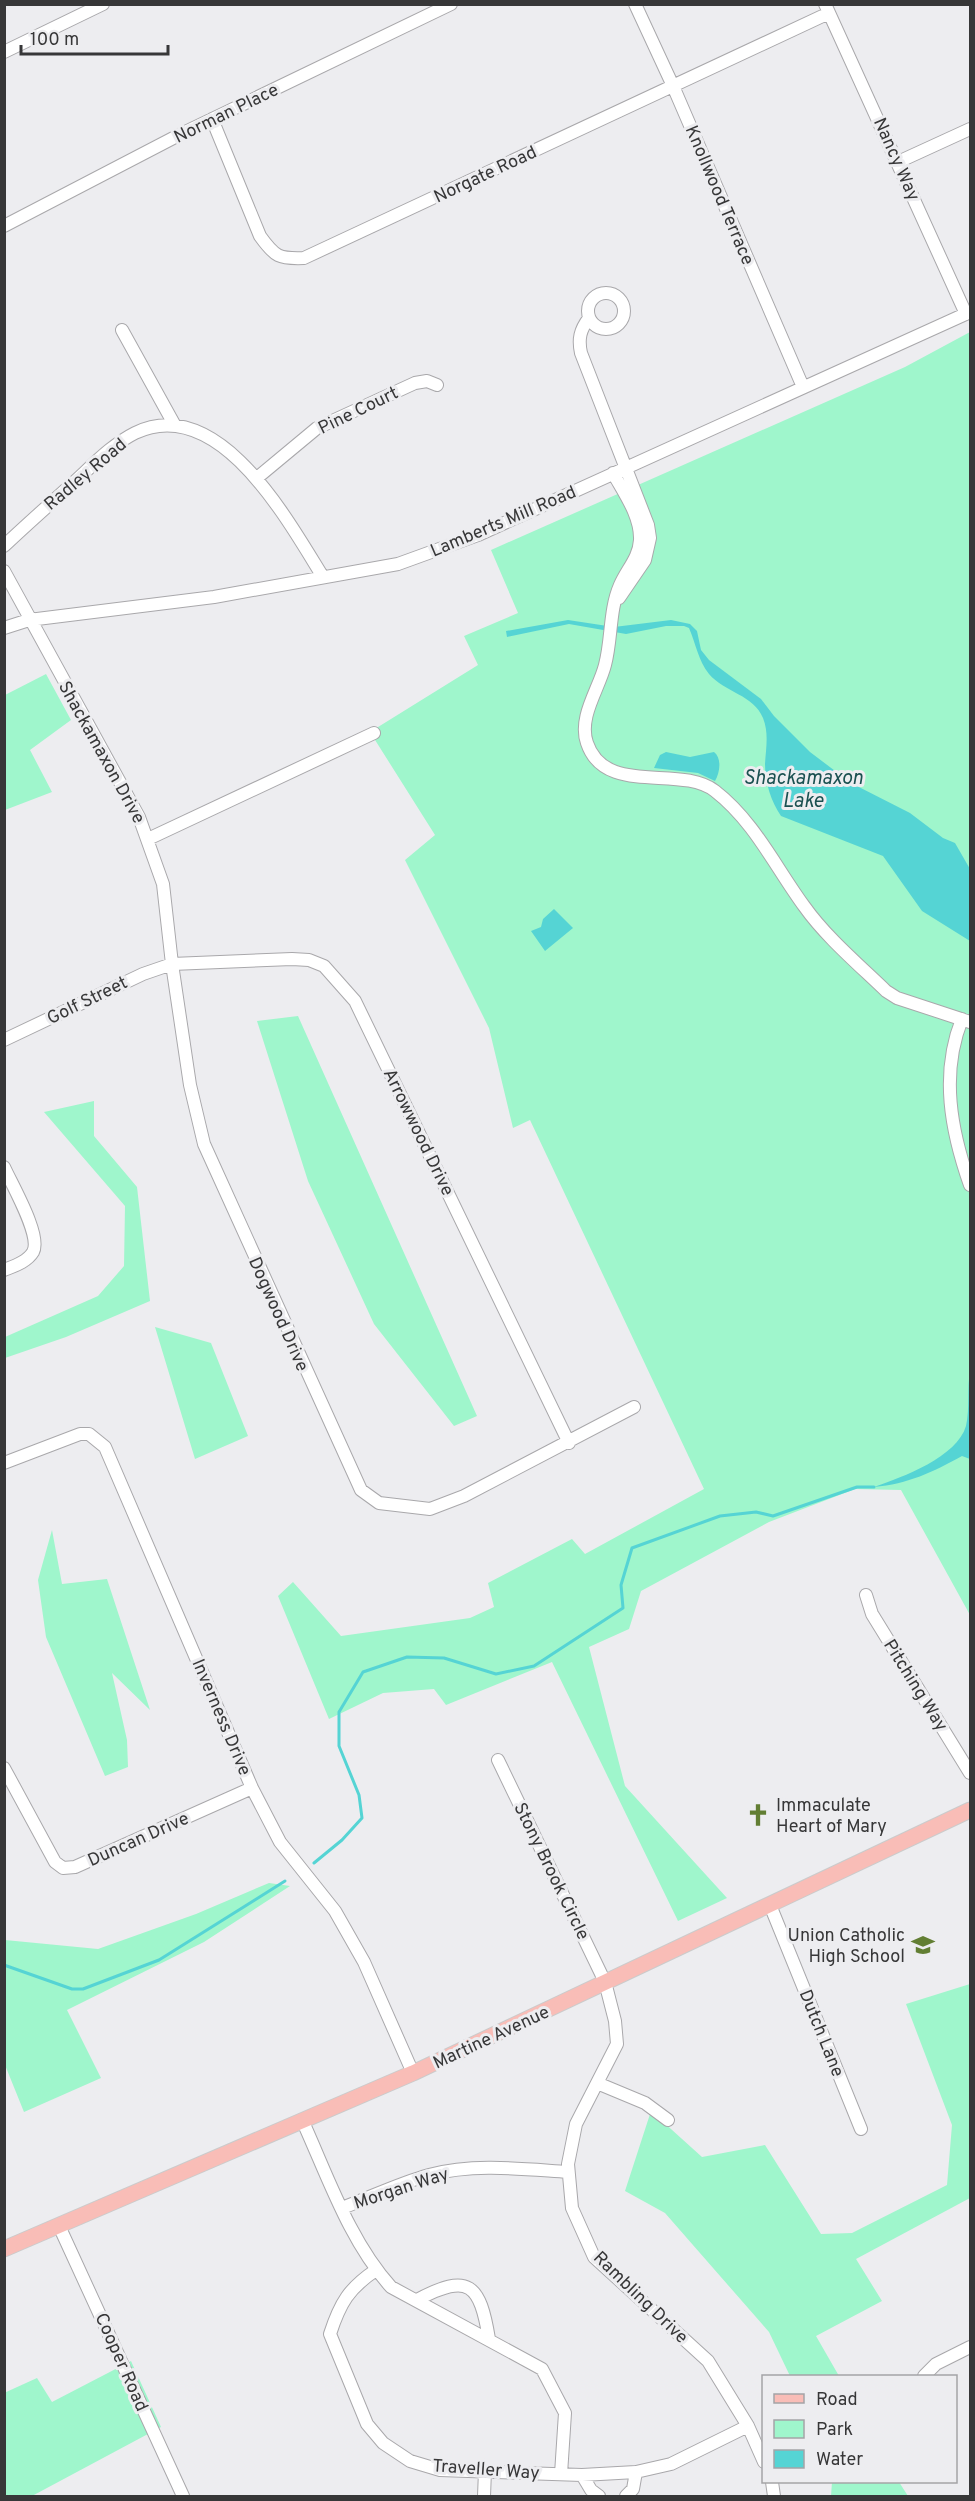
<svg xmlns="http://www.w3.org/2000/svg" width="975" height="2501" font-family="Overpass,sans-serif">
  <style>
    .green { fill: #9ff6cc }
    .water { fill: #55d4d4 }
    .lines { fill: none; stroke-linecap: round; stroke-linejoin: round }
    .stream { stroke: #55d4d4; stroke-width: 3 }
    .minor-casing { stroke: #a9a8ab; stroke-width: 14 }
    .major-casing { stroke: #cbcbcb; stroke-width: 17 }
    .minor { stroke: #fff; stroke-width: 12 }
    .major { stroke: #f9bdb7; stroke-width: 15 }
    .labels { text-anchor: middle; stroke-width: 6; stroke-linejoin: round; paint-order: stroke }
    .street-label { font-size: 18px; fill: #373738; stroke: #ededf0 }
    .poi-label { font-size: 18px; fill: #373738; stroke: #ededf0; text-anchor: start }
    .water-label { font-size: 20px; font-style: italic; fill: #1b5151; stroke: #ededf0 }
  </style>
  <rect width="100%" height="100%" fill="#ededf0"/>
  <!-- green -->
  <path class="green" d="M970 332V1615L901 1490 855 1489 769 1522 641 1591 629 1629 589 1647 625 1786 727 1898 678 1921 552 1662 446 1705 434 1689 383 1693 329 1719 278 1596 293 1582 341 1636 470 1618 494 1607 488 1583 572 1539 585 1554 704 1489 530 1120 513 1128 489 1028 405 860 435 835 370 732 478 665 464 636 518 613 491 550 905 367Z
    M46 674 71 720 30 750 52 792 5 810V695Z
    M298 1016 477 1416 454 1426 374 1324 308 1181 257 1021Z
    M94 1101V1136L137 1187 150 1301 66 1337 5 1358V1337L98 1296 124 1266 125 1206 44 1112Z
    M155 1327 211 1343 248 1436 195 1459Z
    M52 1530 62 1584 107 1579 150 1710 112 1673 127 1740 128 1767 105 1776 46 1637 38 1580Z
    M269 1883 290 1886 204 1942 67 2010 101 2078 24 2112 5 2065V1940L98 1949 196 1914Z
    M970 1984V2198L856 2259 882 2301 816 2336 839 2376H790L769 2332 665 2213 625 2191 651 2111 702 2157 765 2145 821 2234 852 2233 947 2185 952 2125 906 2004Z
    M131 2361 161 2427 32 2496H5L4 2393 37 2378 52 2402Z
    M832 2482H899L908 2496H831Z"/>
  <!-- water -->
  <path class="water" d="M568 620 614 627 671 620 690 624 697 631 701 650 709 660 761 699 774 716 810 752 851 783 910 813 943 838 955 843 970 869V941L922 911 883 856 781 816C771 801 765 783 765 764 766 748 769 733 763 718 754 695 724 692 709 674 698 660 696 644 689 628L684 626H666L626 634 569 624 507 637 506 631Z
    M666 752 690 757 714 752C722 758 720 773 715 781L698 773 654 768 660 755Z
    M554 909 573 928 545 951 531 931 541 927 543 919Z
    M970 1370V1459L962 1456C933 1472 908 1484 874 1487 903 1477 957 1457 966 1426 970 1409 967 1388 970 1370Z"/>
  <g class="lines">
    <!-- stream -->
    <path class="stream" d="M314 1863 342 1840 362 1818 359 1795 339 1746V1712L363 1672 407 1657 444 1658 496 1674 534 1666 623 1608 621 1585 632 1548 720 1516 756 1512 773 1516 857 1487H874
      M4 1965 72 1989H83L159 1960 285 1881"/>
    <!-- minor casing -->
    <g class="minor-casing">
      <path id="minor" d="M635 4 673 86 803 387
        M825 4 966 314
        M4 52 103 4
        M212 119 260 236C275 257 279 259 304 258L829 13
        M898 162 970 129
        M4 226 179 135 451 4
        M588 311a18 18 0 1 1 36 0a18 18 0 1 1-36 0Z
        M589 318C580 330 578 339 581 353L648 525 650 538 645 560 619 598
        M122 330 174 424
        M613 473C624 493 641 516 640 540 639 558 627 569 620 585 609 610 612 639 605 665 599 689 578 717 587 743 605 797 680 764 715 791 754 821 776 868 804 906 826 937 858 964 886 991L897 998 970 1022
        M258 477 317 428 415 383 427 381 437 385
        M4 546C26 525 49 505 72 484 91 467 111 445 135 433 219 393 288 521 323 577
        M4 571 139 817 163 884 172 964 190 1085 204 1144 361 1490 379 1503 430 1509 464 1496 634 1407
        M4 628 29 620 214 597 398 564 478 535 970 312
        M148 839 374 733
        M962 1019C940 1074 951 1131 970 1185
        M4 1040 143 974 172 964 292 959 309 960 324 966 355 1001 569 1443
        M4 1167C12 1185 42 1236 33 1252 27 1262 14 1266 4 1270
        M4 1463 80 1434H89L105 1447 252 1788 280 1842 335 1911 364 1962 413 2073
        M866 1595 872 1614 970 1773
        M498 1760 605 1982 615 2021 617 2044 576 2124 568 2164 572 2208 594 2257 708 2361 748 2426 764 2462
        M4 1768 55 1862 63 1868 75 1867 252 1788
        M770 1905 861 2129
        M597 2083 645 2103 668 2120
        M303 2122C328 2177 350 2242 391 2287L542 2369 565 2413 561 2474
        M342 2208C371 2197 400 2183 429 2175 475 2163 522 2169 568 2172
        M60 2228 183 2496
        M376 2270C349 2288 340 2303 330 2334L367 2424 383 2443 410 2461 440 2470 582 2475 636 2472 671 2464 748 2426
        M417 2300C469 2272 480 2284 489 2339
        M924 2376 936 2364 970 2347
        M582 2475 591 2490 599 2496
        M772 2482 774 2496
        M484 2496 485 2471
        M626 2496 633 2489 636 2472"/>
    </g>
    <!-- major casing -->
    <g class="major-casing">
      <path id="major" d="M4 2249 413 2073 970 1810"/>
    </g>
    <!-- minor -->
    <use href="#minor" class="minor"/>
    <!-- major -->
    <use href="#major" class="major"/>
  </g>
  <!-- icons -->
  <defs>
    <g id="church-bare" transform="scale(1.8)"><path d="M-1.2-6h2.4v3.5h3.3v2.4h-3.3V6h-2.4V-.1h-3.3v-2.4h3.3Z" fill="#627e33" stroke="#ededf0" stroke-width="2.5" paint-order="stroke"/></g>
    <g id="school-bare" transform="scale(1.8)"><path d="M0-5L7-2L0 1L-7-2ZM-4 1L0 2.5L4 1V4Q0 6-4 4Z" fill="#627e33" stroke="#ededf0" stroke-width="2.5" paint-order="stroke"/></g>
  </defs>
  <g fill-rule="evenodd">
    <use href="#church-bare" x="758" y="1815"/>
    <use href="#school-bare" x="923" y="1945"/>
  </g>
  <g class="labels">
    <!-- street labels -->
    <g class="street-label">
      <text transform="translate(226 113) rotate(-26)" y="6">Norman Place</text>
      <text transform="translate(897 159) rotate(66)" y="6">Nancy Way</text>
      <text transform="translate(485 174) rotate(-25)" y="6">Norgate Road</text>
      <text transform="translate(720 195) rotate(67)" y="6">Knollwood Terrace</text>
      <text transform="translate(358 410) rotate(-26)" y="6">Pine Court</text>
      <text transform="translate(85 474) rotate(-40)" y="6">Radley Road</text>
      <text transform="translate(503 521) rotate(-23)" y="6">Lamberts Mill Road</text>
      <text transform="translate(102 752) rotate(61)" y="6">Shackamaxon Drive</text>
      <text transform="translate(87 1000) rotate(-26)" y="6">Golf Street</text>
      <text transform="translate(419 1132) rotate(64)" y="6">Arrowwood Drive</text>
      <text transform="translate(279 1314) rotate(66)" y="6">Dogwood Drive</text>
      <text transform="translate(916 1685) rotate(58)" y="6">Pitching Way</text>
      <text transform="translate(222 1717) rotate(67)" y="6">Inverness Drive</text>
      <text transform="translate(138 1839) rotate(-24)" y="6">Duncan Drive</text>
      <text transform="translate(552 1871) rotate(64)" y="6">Stony Brook Circle</text>
      <text transform="translate(822 2033) rotate(68)" y="6">Dutch Lane</text>
      <text transform="translate(491 2037) rotate(-25)" y="6">Martine Avenue</text>
      <text transform="translate(401 2188) rotate(-18)" y="6">Morgan Way</text>
      <text transform="translate(641 2297) rotate(44)" y="6">Rambling Drive</text>
      <text transform="translate(122 2362) rotate(66)" y="6">Cooper Road</text>
      <text transform="translate(486 2469) rotate(4)" y="6">Traveller Way</text>
    </g>
    <!-- poi labels -->
    <g class="poi-label">
      <text x="776" y="1811">Immaculate<tspan x="776" dy="21">Heart of Mary</tspan></text>
      <text x="905" y="1941" text-anchor="end">Union Catholic<tspan x="905" dy="21">High School</tspan></text>
    </g>
    <!-- water labels -->
    <g class="water-label">
      <text x="803" y="784">Shackamaxon<tspan x="803" dy="23">Lake</tspan></text>
    </g>
  </g>
  <!-- border -->
  <rect width="975" height="2501" fill="none" stroke="#373738" stroke-width="12"/>
  <!-- legend -->
  <rect x="762" y="2375" width="195" height="108" fill="#ededf0" stroke="#a4a4a6" stroke-width="1.5"/>
  <rect x="774" y="2394" width="30" height="9" fill="#f9bdb7" stroke="#a4a4a6" stroke-width="1.5"/>
  <text x="816" y="2405" font-size="18" fill="#373738">Road</text>
  <rect x="774" y="2420" width="30" height="18" fill="#9ff6cc" stroke="#a4a4a6" stroke-width="1.5"/>
  <text x="816" y="2435" font-size="18" fill="#373738">Park</text>
  <rect x="774" y="2450" width="30" height="18" fill="#55d4d4" stroke="#a4a4a6" stroke-width="1.5"/>
  <text x="816" y="2465" font-size="18" fill="#373738">Water</text>
  <!-- scale -->
  <path d="M21 45v9h147v-9" fill="none" stroke="#373738" stroke-width="3"/>
  <text x="30" y="45" font-size="18" fill="#373738" stroke="#ededf0" stroke-width="4.5" paint-order="stroke">100 m</text>
</svg>
